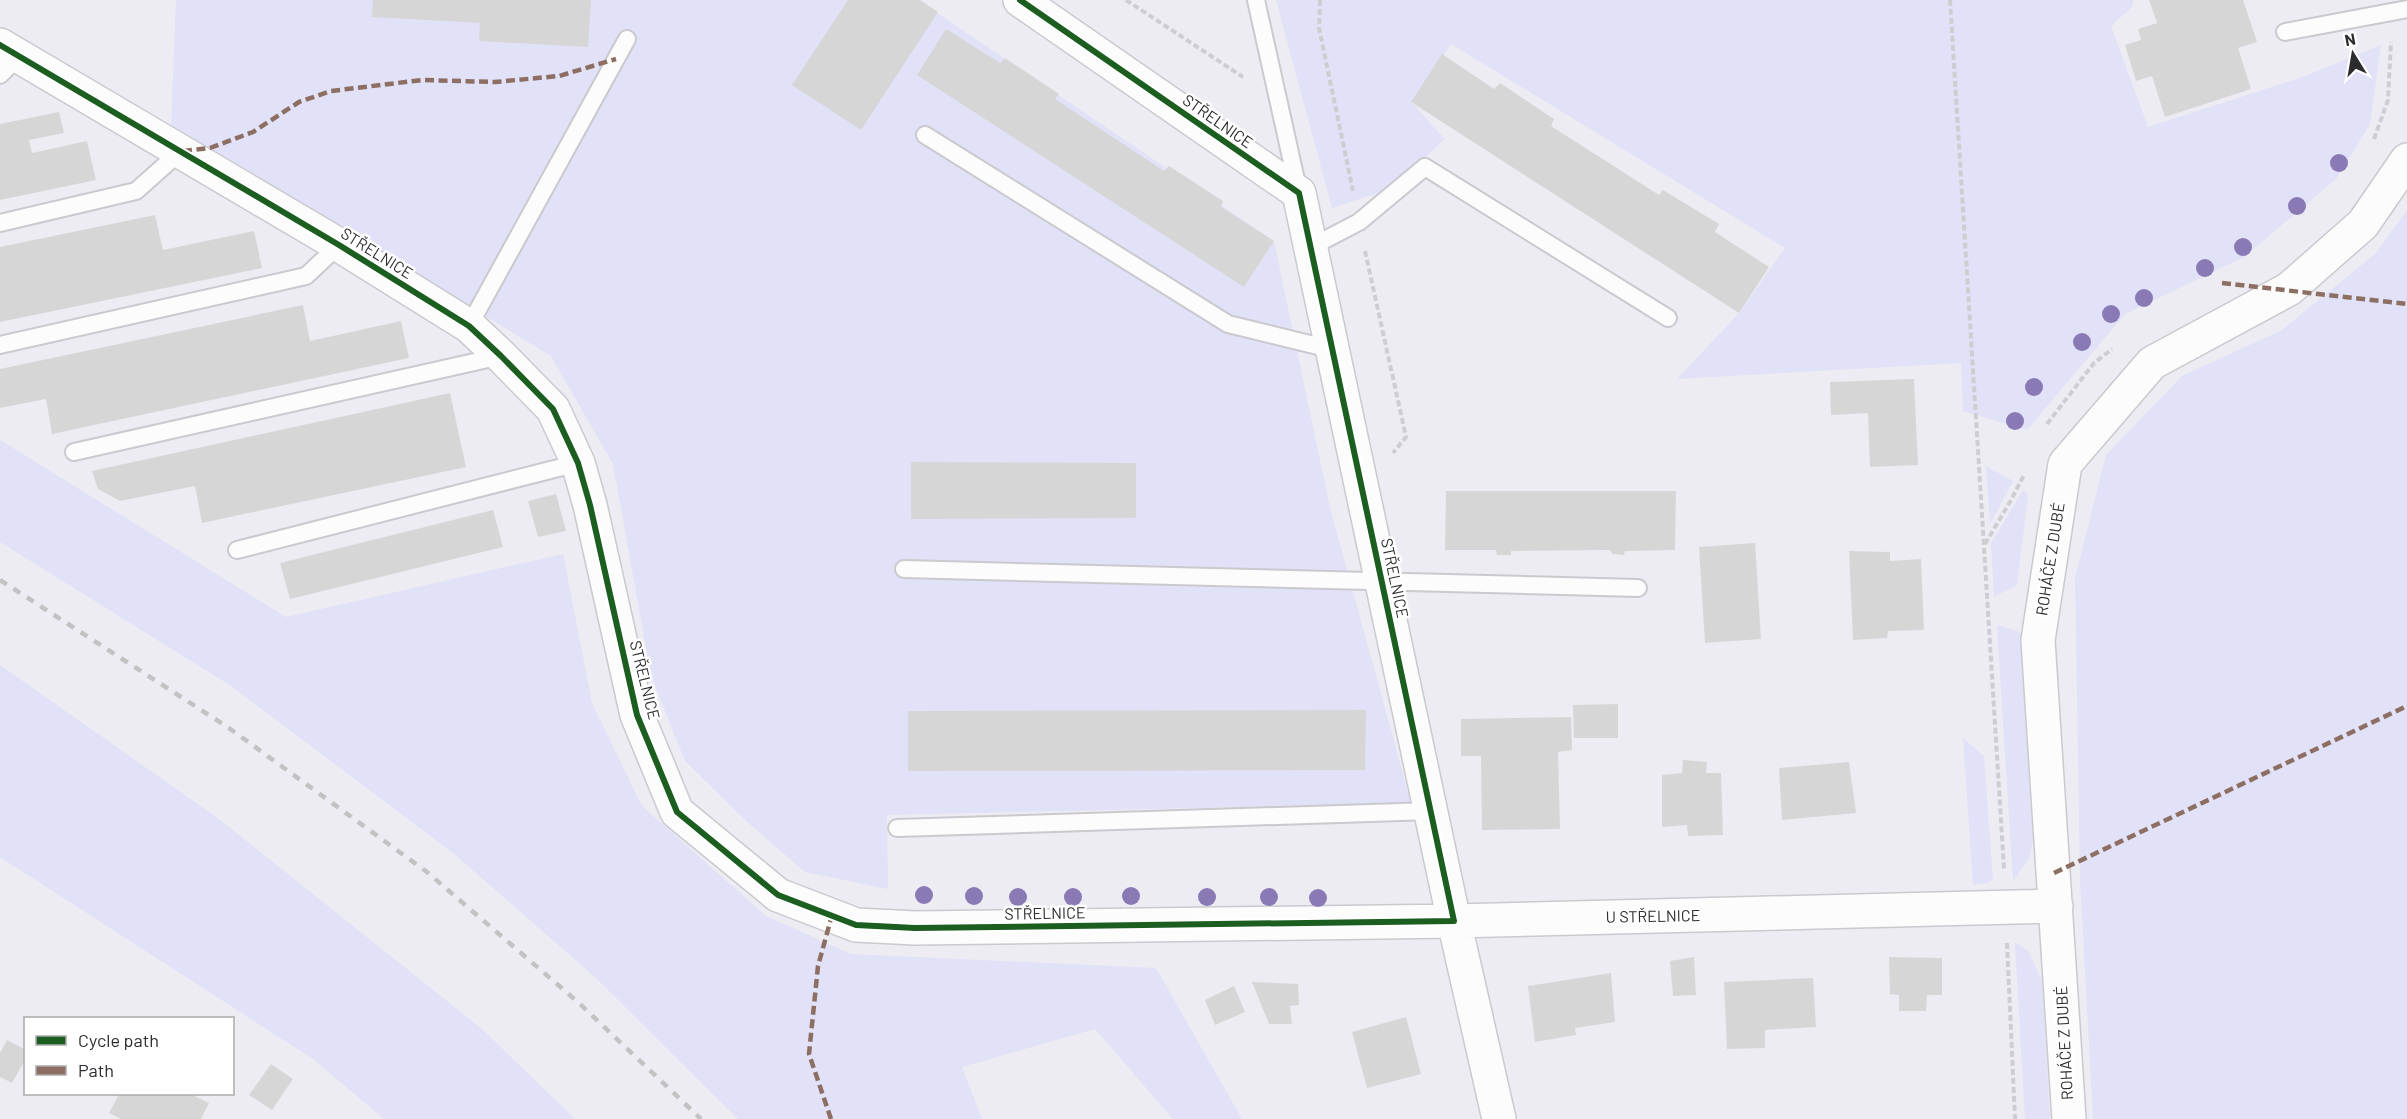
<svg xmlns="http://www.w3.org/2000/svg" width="2407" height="1119" font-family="Barlow,sans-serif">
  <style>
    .green { fill: #e1e1f7 }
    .building { fill: #d7d6d7 }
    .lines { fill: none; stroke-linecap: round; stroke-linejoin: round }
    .lane-casing { stroke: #cac9ce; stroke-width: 20 }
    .street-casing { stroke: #cac9ce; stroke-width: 36 }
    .path { stroke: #ceced1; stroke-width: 4; stroke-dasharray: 6 3; stroke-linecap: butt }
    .lane { stroke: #fcfcfd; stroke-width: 16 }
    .street { stroke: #fcfcfd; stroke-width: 33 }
    .rail { stroke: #c2c2c3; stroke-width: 4.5; stroke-dasharray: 8 8; stroke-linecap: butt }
    .quiet { stroke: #8d6e63; stroke-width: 4.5; stroke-dasharray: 9 4.5; stroke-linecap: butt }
    .cycleway-casing { stroke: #fff; stroke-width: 10 }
    .cycleway { stroke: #1b5e20; stroke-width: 6 }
    .tree { fill: #897ab5 }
    .labels { text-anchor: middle; stroke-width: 5; stroke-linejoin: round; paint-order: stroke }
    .street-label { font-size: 16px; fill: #2c2c30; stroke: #fff }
  </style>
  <rect width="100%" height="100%" fill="#edecf3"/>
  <!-- green -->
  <path class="green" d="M176 0H918L1274 241 1330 508 1411 803 887 815 888 889 805 872 746 821 685 761 651 676 613 464 551 356 171 125Z
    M1276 0H2133L2132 7 2111 26 2148 127 2300 78 2381 45 2370 124 2336 179 2244 257 2125 314 2027 430 1963 411 1961 363 1677 379 1739 313 1785 248 1451 44 1411 102 1445 139 1390 189 1332 208Z
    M2407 210V1119H2093L2080 879 2075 578 2106 455 2182 376 2282 330 2376 253Z
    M0 440 286 617 563 554 592 703 642 806 766 916 851 954 1156 968 1242 1119H1173L1095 1029 962 1067 982 1119H738L596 978 453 853 231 686 0 542Z
    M1986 466 2013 481 1990 524Z
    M2023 490 2028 496 2017 585 1994 597 1991 543Z
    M1997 625 2020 632 2033 840 2029 859 2013 881Z
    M0 665 219 819 482 1029 575 1119H384L313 1059 0 857Z
    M1963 738 1984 756 1993 879 1988 883 1973 885Z
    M2015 942 2028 951 2042 980 2050 1119H2025Z"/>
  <!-- building -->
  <path class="building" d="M373 0H591L588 47 479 41 480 23 372 17Z
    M848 0H920L938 12 861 130 792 85Z
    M2149 0H2243L2257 42 2238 48 2251 89 2165 117 2152 76 2136 81 2125 45 2141 40 2138 29 2157 23Z
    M946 29 1000 63 1005 58 1059 94 1055 99 1164 171 1169 166 1223 201 1221 207 1274 241 1244 287 917 75Z
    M1442 54 1494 89 1500 83 1554 119 1551 126 1659 195 1663 190 1719 224 1715 232 1769 267 1739 313 1411 102Z
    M59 112 64 133 29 140 32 153 87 141 96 180 0 200V124Z
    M155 215 163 250 254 231 262 268 0 322V247Z
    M303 305 310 341 401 321 409 358 52 434 46 399 0 408V369Z
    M1914 379 1918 465 1870 467 1868 413 1831 415 1830 382Z
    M450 393 466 467 202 523 195 486 120 501 98 489 92 471Z
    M911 462 1136 463V518L911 519Z
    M1446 491H1676L1675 550 1625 551 1624 555 1612 554 1610 550 1511 551V555H1497L1496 550H1445Z
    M556 494 566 531 538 537 528 501Z
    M493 510 503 547 290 599 280 563Z
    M1755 543 1761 639 1705 643 1699 547Z
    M1849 551 1890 552V561L1921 559 1924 630 1888 631 1887 638 1853 640Z
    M1618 704V738H1574L1573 705Z
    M1366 710 1365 770 908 771V711Z
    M1571 717 1572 750 1558 752 1560 829 1482 830 1481 756H1461V719Z
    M1683 760 1707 762 1706 773H1721L1723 835 1688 836 1687 825 1662 827V775L1682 773Z
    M1849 762 1856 813 1782 820 1779 768Z
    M1694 957 1696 995 1673 996 1670 961Z
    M1889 957 1942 958V995H1927L1926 1011H1899V995L1890 994Z
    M1611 973 1615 1022 1575 1028 1576 1035 1535 1042 1528 986Z
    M1813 978 1816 1027 1765 1030V1048L1727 1049 1724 982Z
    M1252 982 1298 984 1299 1005 1290 1006 1292 1024H1269Z
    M1234 986 1245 1012 1215 1025 1205 1000Z
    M1406 1017 1421 1074 1367 1088 1352 1032Z
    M7 1040 26 1050V1058L12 1083 0 1077V1053Z
    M271 1064 293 1079 272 1110 249 1095Z
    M119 1094H190L209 1103 201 1119H121L109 1113Z"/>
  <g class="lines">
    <!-- lane casing -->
    <g class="lane-casing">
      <path id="lane" d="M1256 0 1298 189
        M2285 32 2407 9
        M0 75 19 56
        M925 135 1228 324 1330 349
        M0 223 136 191 181 151
        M1309 248 1359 222 1425 167 1668 318
        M469 326 627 39
        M0 345 306 276 339 245
        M74 452 501 356
        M237 550 578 463
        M904 569 1638 588
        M897 828 1432 811"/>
    </g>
    <!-- street casing -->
    <g class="street-casing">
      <path id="street" d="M0 45 339 245 469 326 501 356 553 409 578 463 590 505 637 715 677 812 778 895 856 925 915 928 1454 921 1299 193 1020 0
        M1499 1119 1454 921 2056 906
        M2069 1119 2038 640 2065 464 2152 363 2289 289 2363 224 2407 160"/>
    </g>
    <!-- path -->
    <path class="path" d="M1126 0 1243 77
      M1320 0 1319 28 1353 191
      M1950 0 2004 869
      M2374 139 2388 100 2391 42
      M1365 251 1406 437 1393 453
      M2047 424 2094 363 2112 349
      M1985 544 2010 502 2024 475
      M2007 943 2015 1119"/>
    <!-- lane -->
    <use href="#lane" class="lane"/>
    <!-- street -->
    <use href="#street" class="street"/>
    <!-- rail -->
    <path class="rail" d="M0 580 229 728 427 872 579 1003 701 1119"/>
    <!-- quiet -->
    <path class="quiet" d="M183 151 210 148 253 132 299 102 331 91 422 80 495 82 559 76 616 59
      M2222 283 2407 304
      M2054 873 2407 706
      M831 1119 809 1054 818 966 832 915"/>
    <!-- cycleway casing -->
    <g class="cycleway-casing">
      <path id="cycleway" d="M0 45 339 245 469 326 501 356 553 409 578 463 590 505 637 715 677 812 778 895 856 925 915 928 1454 921 1299 193 1020 0"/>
    </g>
    <!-- cycleway -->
    <use href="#cycleway" class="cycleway"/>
  </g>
  <!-- trees -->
  <g class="tree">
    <circle cx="2339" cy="163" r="9"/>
    <circle cx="2297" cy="206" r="9"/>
    <circle cx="2243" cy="247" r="9"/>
    <circle cx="2205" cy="268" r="9"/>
    <circle cx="2144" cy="298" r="9"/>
    <circle cx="2111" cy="314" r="9"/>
    <circle cx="2082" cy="342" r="9"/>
    <circle cx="2034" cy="387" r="9"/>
    <circle cx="2015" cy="421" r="9"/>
    <circle cx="924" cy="895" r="9"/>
    <circle cx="974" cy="896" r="9"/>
    <circle cx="1131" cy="896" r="9"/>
    <circle cx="1018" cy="897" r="9"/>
    <circle cx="1073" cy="897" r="9"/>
    <circle cx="1207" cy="897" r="9"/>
    <circle cx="1269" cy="897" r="9"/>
    <circle cx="1318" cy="898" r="9"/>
  </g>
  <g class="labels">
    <!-- street labels -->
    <g class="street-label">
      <text transform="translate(1218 121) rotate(35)" y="6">STŘELNICE</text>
      <text transform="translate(377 253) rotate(32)" y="6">STŘELNICE</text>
      <text transform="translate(2050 559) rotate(-81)" y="6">ROHÁČE Z DUBÉ</text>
      <text transform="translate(1395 578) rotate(78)" y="6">STŘELNICE</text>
      <text transform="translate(645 680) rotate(76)" y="6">STŘELNICE</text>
      <text transform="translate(1045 913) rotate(-1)" y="6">STŘELNICE</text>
      <text transform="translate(1653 916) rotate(-1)" y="6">U STŘELNICE</text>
      <text transform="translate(2064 1043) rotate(-93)" y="6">ROHÁČE Z DUBÉ</text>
    </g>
  </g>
  <!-- legend -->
  <rect x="24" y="1017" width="210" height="78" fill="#ffffff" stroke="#ababac" stroke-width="1.5"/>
  <rect x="36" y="1036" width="30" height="9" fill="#1b5e20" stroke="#ababac" stroke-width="1.5"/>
  <text x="78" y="1047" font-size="18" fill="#2c2c30">Cycle path</text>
  <rect x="36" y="1066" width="30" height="9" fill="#8d6e63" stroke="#ababac" stroke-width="1.5"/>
  <text x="78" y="1077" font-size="18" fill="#2c2c30">Path</text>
  <!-- north arrow -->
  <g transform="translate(2353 54) rotate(349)" stroke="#ffffff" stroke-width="4.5" paint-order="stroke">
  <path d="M0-4.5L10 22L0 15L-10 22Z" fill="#2c2c30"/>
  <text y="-9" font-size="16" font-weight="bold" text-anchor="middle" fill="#2c2c30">N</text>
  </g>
</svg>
